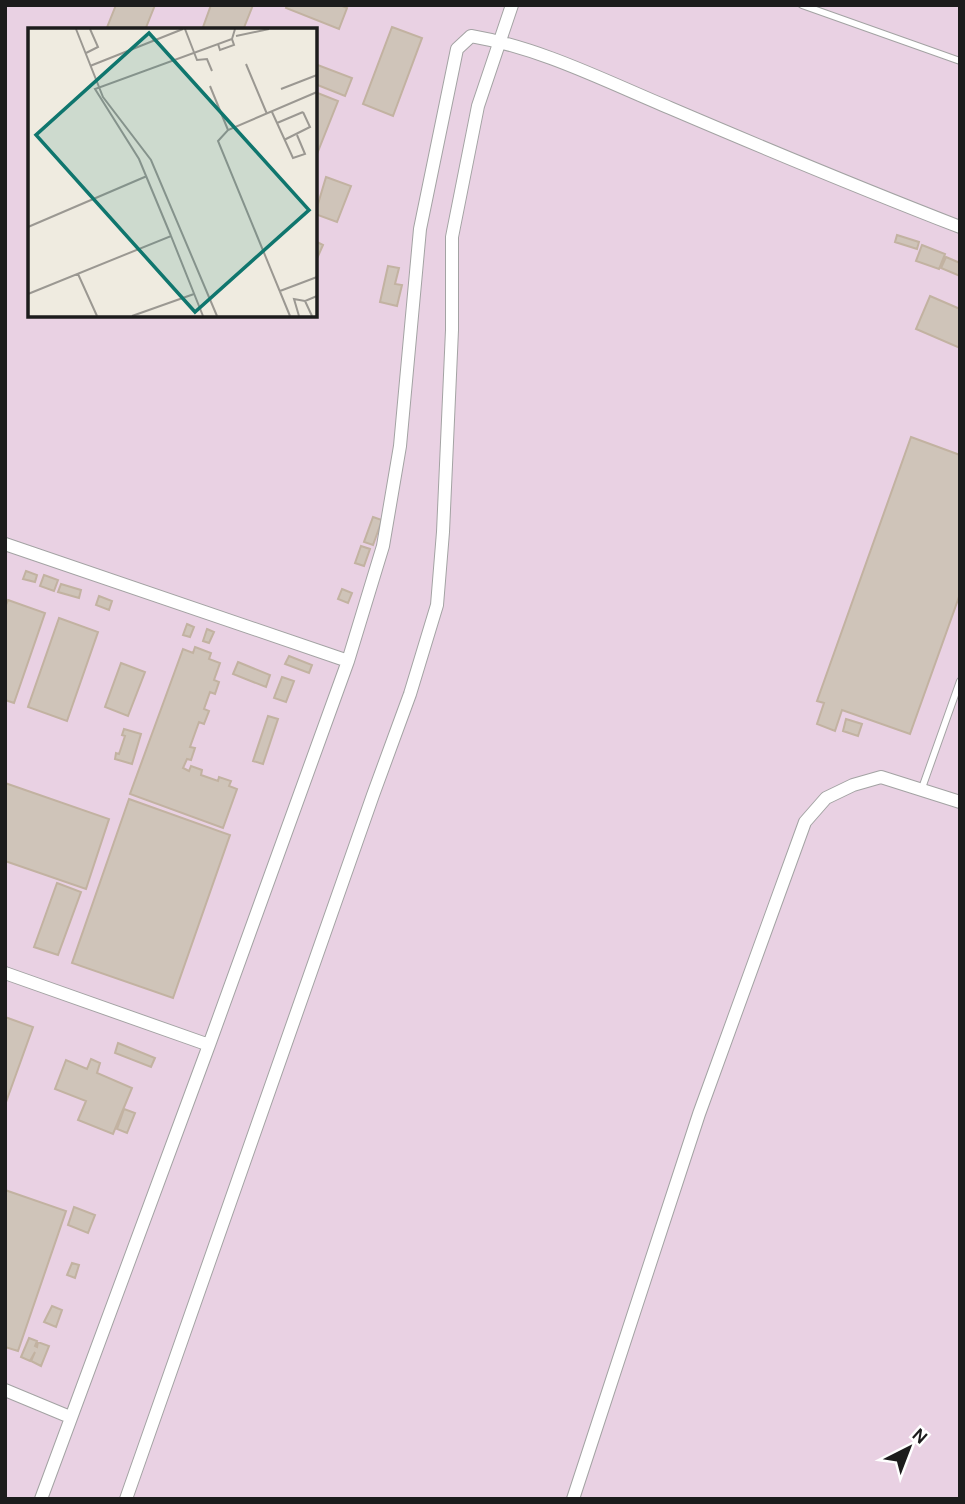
<svg xmlns="http://www.w3.org/2000/svg" width="965" height="1504" font-family="Karla,sans-serif">
  <style>
    .industrial { fill: #e9d1e3; fill-rule: evenodd }
    .building { fill: #cfc4b9; stroke: #c2b2a1; stroke-width: 2 }
    .lines { fill: none; stroke-linecap: round; stroke-linejoin: round }
    .service-casing { stroke: #a3a3a3; stroke-width: 8 }
    .minor-casing { stroke: #a3a3a3; stroke-width: 14 }
    .service { stroke: #fff; stroke-width: 6 }
    .minor { stroke: #fff; stroke-width: 12 }
    .inset-road { fill: none; stroke: #9b9892; stroke-width: 2 }
    .view { fill: #0f766e; fill-opacity: 0.15; stroke: #0f766e; stroke-width: 3.5 }
    .inset-edge { fill: none; stroke: #1c1c1c; stroke-width: 3.5 }
  </style>
  <rect width="100%" height="100%" fill="#efebe0"/>
  <!-- industrial -->
  <path class="industrial" d="M5 5H960V1499H5ZM30 30H315V315H30Z"/>
  <!-- building -->
  <path class="building" d="M116 5H155L145 30H106Z
    M211 5H253L243 30H202Z
    M287 5H340L347 8 339 29 286 8Z
    M392 27 422 38 393 116 363 104Z
    M315 64 352 78 345 96 315 84Z
    M315 92 338 101 315 159Z
    M326 177 351 186 337 222 315 214Z
    M897 235 919 242 917 249 895 242Z
    M315 241 323 245 315 263Z
    M922 245 945 254 939 269 916 261Z
    M946 257 960 263V276L941 268Z
    M388 266 399 268 395 284 402 285 397 306 380 302Z
    M930 296 960 309V348L916 329Z
    M911 437 960 455V594L910 734 842 710 835 731 817 724 824 703 817 701Z
    M373 517 382 520 373 545 364 542Z
    M361 546 370 549 364 566 355 563Z
    M26 571 37 575 35 582 23 579Z
    M44 575 58 580 54 591 40 586Z
    M61 584 81 590 79 598 58 592Z
    M342 589 352 593 348 603 338 599Z
    M99 596 112 601 109 610 96 605Z
    M8 600 45 613 14 703 5 700V607Z
    M59 618 98 632 67 721 28 707Z
    M187 624 194 627 190 637 183 635Z
    M207 629 214 632 209 643 203 641Z
    M195 647 211 653 209 659 220 663 214 680 219 682 215 694 210 692 204 709 209 711 204 724 199 722 190 747 195 748 191 760 187 759 183 768 189 771 191 766 202 770 201 775 218 781 219 777 231 781 229 786 237 789 223 828 130 794 183 649 193 653Z
    M289 656 312 665 309 673 285 664Z
    M238 662 270 675 266 687 233 674Z
    M121 663 145 672 128 716 105 707Z
    M282 677 294 681 286 702 274 698Z
    M268 716 278 719 263 764 253 761Z
    M846 719 862 724 858 736 843 731Z
    M124 729 141 734 132 764 115 759 116 753 119 754 125 736 122 735Z
    M5 783 109 819 86 889 5 861Z
    M129 799 230 835 173 998 72 963Z
    M57 883 81 892 58 955 34 947Z
    M5 1017 33 1027 5 1105Z
    M118 1043 155 1058 151 1067 115 1053Z
    M91 1059 100 1063 97 1073 132 1088 113 1134 78 1120 86 1101 55 1089 66 1060 87 1069Z
    M124 1109 135 1113 127 1133 117 1129Z
    M5 1190 66 1211 18 1351 5 1347Z
    M74 1207 95 1215 88 1233 68 1225Z
    M72 1263 79 1265 75 1278 67 1275Z
    M52 1306 62 1310 56 1327 44 1322Z
    M29 1338 37 1341 35 1346 37 1347 38 1342 49 1346 41 1366 31 1361 35 1352 30 1361 21 1357Z"/>
  <g class="lines">
    <!-- service casing -->
    <g class="service-casing">
      <path id="service" d="M802 5 960 61
        M922 788 960 681"/>
    </g>
    <!-- minor casing -->
    <g class="minor-casing">
      <path id="minor" d="M5 544 348 661
        M5 973 209 1045 41 1499
        M209 1045 348 661 383 546 400 446 420 229 457 49 471 36C541 48 605 81 670 108 766 149 862 189 960 227
        M5 1390 70 1417
        M126 1499 373 795 410 694 437 605 443 532 452 330V237L478 106 512 5
        M573 1499 699 1114 805 822 826 798 853 785 881 777 960 802"/>
    </g>
    <!-- service -->
    <use href="#service" class="service"/>
    <!-- minor -->
    <use href="#minor" class="minor"/>
  </g>
  <!-- overview -->
  <g transform="translate(28 28)">
    <rect width="289" height="289" fill="#efebe0"/>
    <path class="inset-road" d="M48 1 75 69 123 132 189 288M157 1 169 32 179 31 184 43M208 8 241 1M190 16 192 22 206 17 204 11M58 25 70 19 62 1M218 36 239 86M62 38 155 1M182 58 200 102M253 61 289 47M244 84 265 130 277 126 269 107M249 95 275 84M256 112 282 99 275 84M0 199 119 148M143 208 111 131 67 61 204 11 207 1M50 246 69 288M252 263 289 249M0 266 143 208 175 288M104 288 166 266M262 288 190 113 200 102 289 64M271 288 266 271 277 273M284 288 277 273 289 268"/>
    <path class="view" d="M121 5 281 182 167 284 8 107Z"/>
    <rect width="289" height="289" class="inset-edge"/>
  </g>
  <!-- border -->
  <rect width="965" height="1504" fill="none" stroke="#1c1c1c" stroke-width="14"/>
  <!-- north arrow -->
  <g transform="translate(909 1448) rotate(42)" stroke="#ffffff" stroke-width="5" paint-order="stroke">
  <path d="M0-5L12 26L0 18L-12 26Z" fill="#1c1c1c"/>
  <text y="-10" font-size="19" font-weight="bold" text-anchor="middle" fill="#1c1c1c">N</text>
  </g>
</svg>
